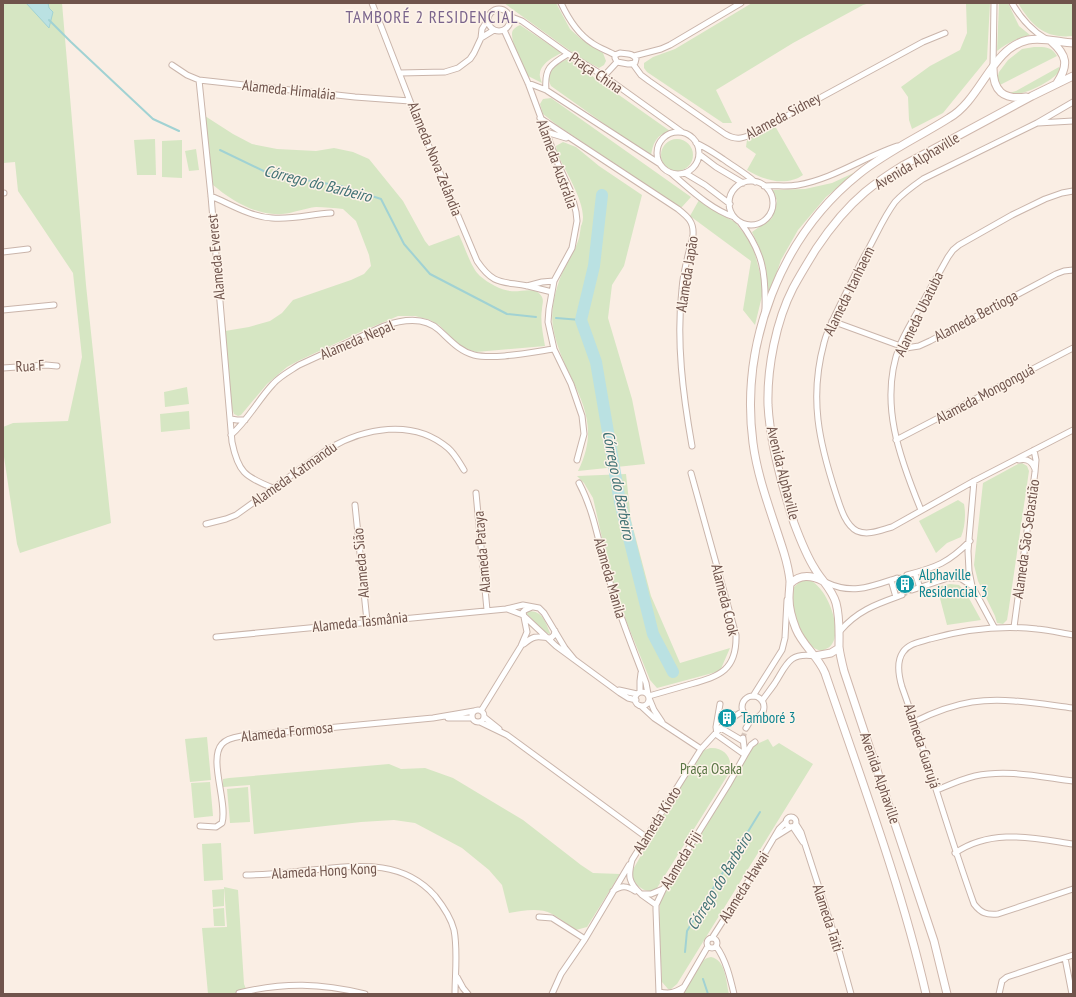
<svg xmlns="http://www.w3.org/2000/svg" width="1076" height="997" font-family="'PT Sans Narrow',sans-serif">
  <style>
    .green { fill: #d6e6c3 }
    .water { fill: #bae1e2; stroke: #a1d2d3 }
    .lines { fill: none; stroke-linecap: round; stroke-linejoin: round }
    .stream { stroke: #a1d2d3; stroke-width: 2 }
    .river { stroke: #bae1e2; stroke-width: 12 }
    .street-tunnel { stroke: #d8c8be; stroke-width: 5; stroke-dasharray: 5 2.5; stroke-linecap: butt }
    .street-casing { stroke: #cab5ab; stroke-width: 7 }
    .secondary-casing { stroke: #cfb7ac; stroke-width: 9 }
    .street { stroke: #fff; stroke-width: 5 }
    .secondary { stroke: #fff; stroke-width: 7 }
    .labels { text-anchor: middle; stroke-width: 3; stroke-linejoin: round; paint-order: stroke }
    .street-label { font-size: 15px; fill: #70544c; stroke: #fdf3e9 }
    .culture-label { font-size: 15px; fill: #0d838f; stroke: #fdf3e9; text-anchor: start }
    .park-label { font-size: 15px; fill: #597544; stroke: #fdf3e9 }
    .water-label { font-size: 16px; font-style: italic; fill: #417275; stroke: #fdf3e9 }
    .quarter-label { font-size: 17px; letter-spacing: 1px; fill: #7a648c; stroke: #fdf3e9 }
  </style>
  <rect width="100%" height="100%" fill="#faeee4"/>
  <!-- green -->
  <path class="green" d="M3 3H62L86 285 111 523 20 553 17 544 3 450V427L13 423 68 421 82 357 73 273 18 191 15 162 3 163Z
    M504 3H556L570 29 581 39 603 53 606 61 604 65 599 68 580 58Z
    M752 3H870L863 5 793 43 716 90 732 123H723L647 72 644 68V63L653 57 675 49Z
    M966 3H990L987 59 943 113 912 129 909 120 908 97 901 87 930 66 960 50 967 33Z
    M999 3H1008L1019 26 1030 35C1018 38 1007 43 997 51Z
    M1018 3H1073V36C1045 39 1032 26 1018 3Z
    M520 25 562 53C554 56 541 64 540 73 539 76 541 80 542 83L528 76C523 65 512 46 512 34 512 29 516 27 520 25Z
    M1034 47C1045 47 1051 46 1057 56L1000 85 997 79 999 72 1008 60 1022 49Z
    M568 59 670 131C657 134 652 144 651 157L551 86C544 72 556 64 568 59Z
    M1059 67 1061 70C1051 82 1027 94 1011 95L1009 93 1016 91Z
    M551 98 691 197 681 208 557 125 543 114 540 104 543 99Z
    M205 116 233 134 252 144 277 149 316 151 334 148 353 152 369 159 403 201 425 241 429 246 459 235C465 247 471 268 480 276 488 283 501 290 510 291 520 293 536 285 542 297 544 301 542 305 542 309 540 321 543 334 545 346L476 352 467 349 459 345 439 325 430 320 415 316H398L358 333 298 361 287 367 267 384 241 415 238 416 234 414 232 408 225 331 249 327 270 321 282 313 293 300 351 280 364 274 371 266 369 255 356 221 343 209C334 208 325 207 316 207 305 208 294 213 282 214 257 216 232 201 213 185Z
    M775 126 803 175C786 187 763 180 747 170L756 154 746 147 747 140Z
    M661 155a16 16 0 1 1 32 0a16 16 0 1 1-32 0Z
    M155 139 156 175H137L134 140Z
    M182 140V178L162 177V141Z
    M563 142 576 147 599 166 642 195 624 266 612 285 608 318 632 399 645 464 578 471C608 412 562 381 553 327 550 310 556 287 563 271 568 261 574 252 578 241 580 236 580 231 581 226 582 224 583 220 583 217 583 199 565 170 557 153L556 146Z
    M196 149 199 170 189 171 185 151Z
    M858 171 826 197 798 230 781 260 768 298 766 268 759 247 752 232 772 218 777 201 772 190 805 189 832 183Z
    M699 200 722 215 735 222 746 236 754 250 762 281V296L755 325 743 310 751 261 690 216Z
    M187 387 189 404 165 407 164 392Z
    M189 411 190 429 161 432 160 414Z
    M1022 463 1027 466 1029 471 1008 614 1007 620 1003 624 997 623 995 616 978 581 974 565 983 483 1018 464Z
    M626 474 631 520 651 596 680 663 730 648 720 671 657 688 650 680 614 591 593 498 584 483 577 476Z
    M958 500 964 504C966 514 965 528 961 537L947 543 936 553 919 521Z
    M807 579C826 584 843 628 832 644 830 648 825 649 822 651 798 647 790 606 794 587L802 580Z
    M950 584 959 585 965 591 981 620 947 625 937 587Z
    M528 611C544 611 545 622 551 635L544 631 527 614 526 612Z
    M207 737 211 780 190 782 185 739Z
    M768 739 773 747 779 743 813 764 677 984 671 989H668L662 982 659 921 660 901 752 748 755 745Z
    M710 748C725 747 734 759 729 773L657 888C647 897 633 884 631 873L698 756 702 751Z
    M389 764 401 769 425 768 453 778 523 820 581 865 593 873 620 874 587 927 576 930C568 925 560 918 552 914 539 907 522 911 509 913L502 885 489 870 462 848 415 823 394 820 361 822 254 834 250 785 223 787V779L229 778Z
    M210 782 213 816 194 818 191 783Z
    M248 787 250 822 230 823 227 789Z
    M221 843 223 880 204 881 202 844Z
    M224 887 238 890 244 984 248 994H208L202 928 227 927Z
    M224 889V906L213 907 212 890Z
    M224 908 225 926H214L213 909Z
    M711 957C726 960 726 982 729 994H682L702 961 707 958Z"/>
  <!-- water -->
  <path class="water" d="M26 3H48L49 8 53 12 49 28Z"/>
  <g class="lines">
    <!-- stream -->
    <path class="stream" d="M49 20 71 42 153 119 179 131
      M220 150 270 174 341 186 381 199 404 244 430 274 507 314 536 317
      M556 318 581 320
      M685 952 687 931 760 812
      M703 979 708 994"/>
    <!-- river -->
    <path class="river" d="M602 195 594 266 581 320 596 362 620 502 653 634 673 672"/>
    <!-- street-tunnel -->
    <path class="street-tunnel" d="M897 578 907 575
      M902 595 912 590
      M743 738 746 728"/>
    <!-- street casing -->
    <g class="street-casing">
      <path id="street" d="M372 3 410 101 477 261C494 286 502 281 528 286 536 288 544 290 552 292
        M561 3C568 18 578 34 592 43 599 48 608 51 615 55
        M1012 3C1021 19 1031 30 1046 39
        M488 20a11 11 0 1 1 22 0a11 11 0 1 1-22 0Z
        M509 16 522 21 568 54 604 76 682 132
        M504 30 528 83 558 164 571 192 576 212 577 221 572 248 554 281 549 309 548 322 554 349 571 384 582 416 584 434 577 460
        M481 38 494 30
        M620 53C627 54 633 53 636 59L635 63 628 64 617 62 615 58V55Z
        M634 56 661 49 670 45 741 3
        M633 64 641 75 649 81 725 134C738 142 746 137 759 131L923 42 945 33
        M172 65 187 75 199 80 355 97 410 101
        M993 68 994 3
        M400 73 445 72 458 68 470 59 474 53 481 38 482 29 488 19
        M604 76 617 62
        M199 80 211 196 232 442C238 472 245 477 273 488
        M528 83 546 90 660 164
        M546 90C544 68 551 64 568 54
        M1073 102 1037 123 923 179C913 186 903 193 895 202 883 218 875 238 865 255 856 272 848 289 839 307 834 318 827 330 824 343 809 398 819 442 836 494 840 506 845 525 857 531 868 536 881 530 892 527L974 481 1073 430
        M540 118 678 209C688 217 694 222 693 235 689 253 683 271 682 289 676 341 683 395 692 446
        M1038 123 1073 121
        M546 132 566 138
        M657 153a21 21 0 1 1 42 0a21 21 0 1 1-42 0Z
        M696 143C707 148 714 153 723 159 734 167 745 173 755 182
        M699 154 716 167 743 183
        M671 173C690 189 710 209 734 217
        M685 173 705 185 730 204
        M729 203a22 22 0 1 1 44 0a22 22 0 1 1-44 0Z
        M764 186C775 185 786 187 798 185 833 179 864 157 897 146
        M3 193H4
        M211 196C230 204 251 217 272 218 292 220 312 214 331 213
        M740 222C763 252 766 273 765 310
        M3 252 28 249
        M527 286 542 282 554 281
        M3 310 54 305
        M832 321 906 348 919 346 930 341 1056 274 1064 271 1073 270
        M3 368 46 365 57 366
        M231 419 237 420H245
        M231 435C248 420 258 400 273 384 280 376 290 371 299 365L384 326C401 320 424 316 439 330 450 340 459 351 474 355 494 360 532 352 554 349
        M896 440 1073 348
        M1019 460C1027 458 1032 461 1035 469
        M974 481 968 551 969 571 972 586 994 627
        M579 483C595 513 599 547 609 579 619 615 633 648 646 683L648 694
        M476 493 487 610
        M355 505 367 621
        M921 510C900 459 878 401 900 345 904 335 910 325 915 316 926 296 937 277 948 257L953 250 959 245 1012 215 1045 199 1062 193 1073 191
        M206 524 226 519 236 515 328 449C364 428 413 418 448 448 455 454 459 462 464 470
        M915 573 920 588
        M907 575C937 567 948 563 970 541
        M891 580 896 597
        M825 582C852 595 870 587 897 578
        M912 590 948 578H960L972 586
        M507 609 523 615 556 646 620 693 628 698 636 700
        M1014 627 1035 472 1036 460 1034 450
        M840 631C858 610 877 604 902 595
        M1073 635C1061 633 1049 630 1037 629 1000 625 966 629 930 639 921 642 909 643 903 652 896 662 899 677 902 687 928 759 948 832 974 904 981 913 986 915 998 914L1073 889
        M216 637 506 609 523 605 539 608 544 613 565 648 574 659
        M524 644C535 634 538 637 551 638L554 635 555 631
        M619 690 637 694
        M640 692V681L641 673
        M635 699a7 7 0 1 1 14 0a7 7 0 1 1-14 0Z
        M649 696C663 692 677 688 691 684 720 676 737 670 736 635L691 473
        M753 696 782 650 785 638 787 600
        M742 707a11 11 0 1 1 22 0a11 11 0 1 1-22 0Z
        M649 698 654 710 662 722
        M762 701C766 695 771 689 775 683 787 664 789 652 815 656
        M720 704 716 727 717 735 745 755 751 745 755 742
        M641 706 654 718 701 749
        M472 716a6 6 0 1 1 12 0a6 6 0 1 1-12 0Z
        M481 711 521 646 527 632 523 612 525 610 532 607
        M484 717 499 729
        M448 718H472
        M732 718 743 711
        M480 722 507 735 646 837
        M914 722C932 713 953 705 972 702 1005 697 1041 704 1073 708
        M721 728 743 741
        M746 728 752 718
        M937 790C949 785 962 779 975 776 1007 769 1041 777 1073 781
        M786 822a5 5 0 1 1 10 0a5 5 0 1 1-10 0Z
        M796 824 801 832 836 940 851 994
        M200 826 216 827 222 823C228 803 208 759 222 744 227 738 236 737 242 736L433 718 474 711
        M793 827 803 842
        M775 837 791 827
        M955 853C992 828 1032 838 1073 844
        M246 875C271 875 297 871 322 869 363 865 404 861 435 896 443 906 451 918 454 930 458 950 455 974 455 994
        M663 889 651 894H641C628 882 628 876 632 860L701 749 725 723
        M613 891C622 885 627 886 635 891
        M642 895 656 905
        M539 917 552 918 585 939
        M712 938 749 880 779 829 786 822
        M707 943a5 5 0 1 1 10 0a5 5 0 1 1-10 0Z
        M716 946C726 960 730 977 734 994
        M1065 958 1072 994
        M457 977 463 988 468 994
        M659 992C670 994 674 993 684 987
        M239 993C284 982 321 983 365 994
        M552 994 561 974 585 939 629 865
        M659 994 656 910V905L664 888 728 785 745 755 743 738
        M680 994 708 946
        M999 994 1002 981 1007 977 1073 955"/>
    </g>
    <!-- secondary casing -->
    <g class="secondary-casing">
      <path id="secondary" d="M1051 41C1067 55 1069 65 1057 83
        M993 68C993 91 1003 100 1026 97
        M790 584C800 574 811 575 823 581
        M815 656 831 653 839 648
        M926 994C901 885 861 779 825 673 818 656 803 646 796 629 792 619 789 609 789 598 789 592 790 587 790 581 789 572 787 563 784 553 773 517 758 481 753 443 740 344 780 237 859 174 886 152 919 137 949 118 981 100 992 47 1028 40 1042 37 1059 42 1073 43
        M947 994 934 941 844 671C842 663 840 655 839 647 839 632 840 618 836 603 832 589 822 581 815 569 806 555 800 539 794 523 782 486 770 444 768 405 767 368 776 321 793 288 800 275 808 262 816 249 830 228 846 208 865 192 877 182 889 174 902 166L1032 96 1073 76"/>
    </g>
    <!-- street -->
    <use href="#street" class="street"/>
    <!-- secondary -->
    <use href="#secondary" class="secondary"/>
  </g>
  <!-- icons -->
  <defs>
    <g id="building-disc" transform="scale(1)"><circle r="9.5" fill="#0f9aa8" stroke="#fdf3e9"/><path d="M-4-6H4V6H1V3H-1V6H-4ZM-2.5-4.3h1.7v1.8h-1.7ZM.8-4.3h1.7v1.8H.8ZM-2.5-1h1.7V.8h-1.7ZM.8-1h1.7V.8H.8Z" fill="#fff"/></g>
  </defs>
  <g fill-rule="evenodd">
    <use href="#building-disc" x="905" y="584"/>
    <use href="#building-disc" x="727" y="718"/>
  </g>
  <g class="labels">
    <!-- street labels -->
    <g class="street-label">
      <text transform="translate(596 73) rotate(34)" y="5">Praça China</text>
      <text transform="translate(289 90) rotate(6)" y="5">Alameda Himaláia</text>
      <text transform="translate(783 116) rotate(-28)" y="5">Alameda Sidney</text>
      <text transform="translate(435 159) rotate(68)" y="5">Alameda Nova Zelândia</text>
      <text transform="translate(917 161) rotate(-31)" y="5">Avenida Alphaville</text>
      <text transform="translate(557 164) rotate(70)" y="5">Alameda Austrália</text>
      <text transform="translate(216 257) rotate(-95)" y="5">Alameda Everest</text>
      <text transform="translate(687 274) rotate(-81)" y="5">Alameda Japão</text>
      <text transform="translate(849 291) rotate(-64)" y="5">Alameda Itanhaem</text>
      <text transform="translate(919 314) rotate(-64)" y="5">Alameda Ubatuba</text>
      <text transform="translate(976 316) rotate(-28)" y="5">Alameda Bertioga</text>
      <text transform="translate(357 340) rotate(-23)" y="5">Alameda Nepal</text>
      <text transform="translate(30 366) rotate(-3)" y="5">Rua F</text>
      <text transform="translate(985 394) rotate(-28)" y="5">Alameda Mongonguá</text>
      <text transform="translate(783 473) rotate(76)" y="5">Avenida Alphaville</text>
      <text transform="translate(294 474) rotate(-35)" y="5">Alameda Katmandu</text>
      <text transform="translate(1026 539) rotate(-82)" y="5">Alameda São Sebastião</text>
      <text transform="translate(482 552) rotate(-95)" y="5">Alameda Pataya</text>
      <text transform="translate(361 563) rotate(-95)" y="5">Alameda Sião</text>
      <text transform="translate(610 578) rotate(74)" y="5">Alameda Manila</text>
      <text transform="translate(725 600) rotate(76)" y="5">Alameda Cook</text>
      <text transform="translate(360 622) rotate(-6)" y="5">Alameda Tasmânia</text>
      <text transform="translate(287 732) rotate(-6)" y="5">Alameda Formosa</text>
      <text transform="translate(922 746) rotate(72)" y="5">Alameda Guarujá</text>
      <text transform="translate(880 778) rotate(71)" y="5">Avenida Alphaville</text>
      <text transform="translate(657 820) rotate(-58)" y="5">Alameda Kioto</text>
      <text transform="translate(681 860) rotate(-59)" y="5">Alameda Fiji</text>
      <text transform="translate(324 871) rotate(-3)" y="5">Alameda Hong Kong</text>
      <text transform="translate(744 887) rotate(-58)" y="5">Alameda Hawai</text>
      <text transform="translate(828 918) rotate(72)" y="5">Alameda Taiti</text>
    </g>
    <!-- culture labels -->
    <g class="culture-label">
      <text x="919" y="580">Alphaville<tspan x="919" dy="17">Residencial 3</tspan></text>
      <text x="741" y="723">Tamboré 3</text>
    </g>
    <!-- park labels -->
    <g class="park-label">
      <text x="711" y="774">Praça Osaka</text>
    </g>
    <!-- water labels -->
    <g class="water-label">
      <text transform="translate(318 183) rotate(14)" y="6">Córrego do Barbeiro</text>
      <text transform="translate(619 485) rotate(79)" y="6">Córrego do Barbeiro</text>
      <text transform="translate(719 881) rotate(-59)" y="6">Córrego do Barbeiro</text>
    </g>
    <!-- quarter labels -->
    <g class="quarter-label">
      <text x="432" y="23">TAMBORÉ 2 RESIDENCIAL</text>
    </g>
  </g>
  <!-- border -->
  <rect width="1076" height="997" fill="none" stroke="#70544c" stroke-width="8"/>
</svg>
